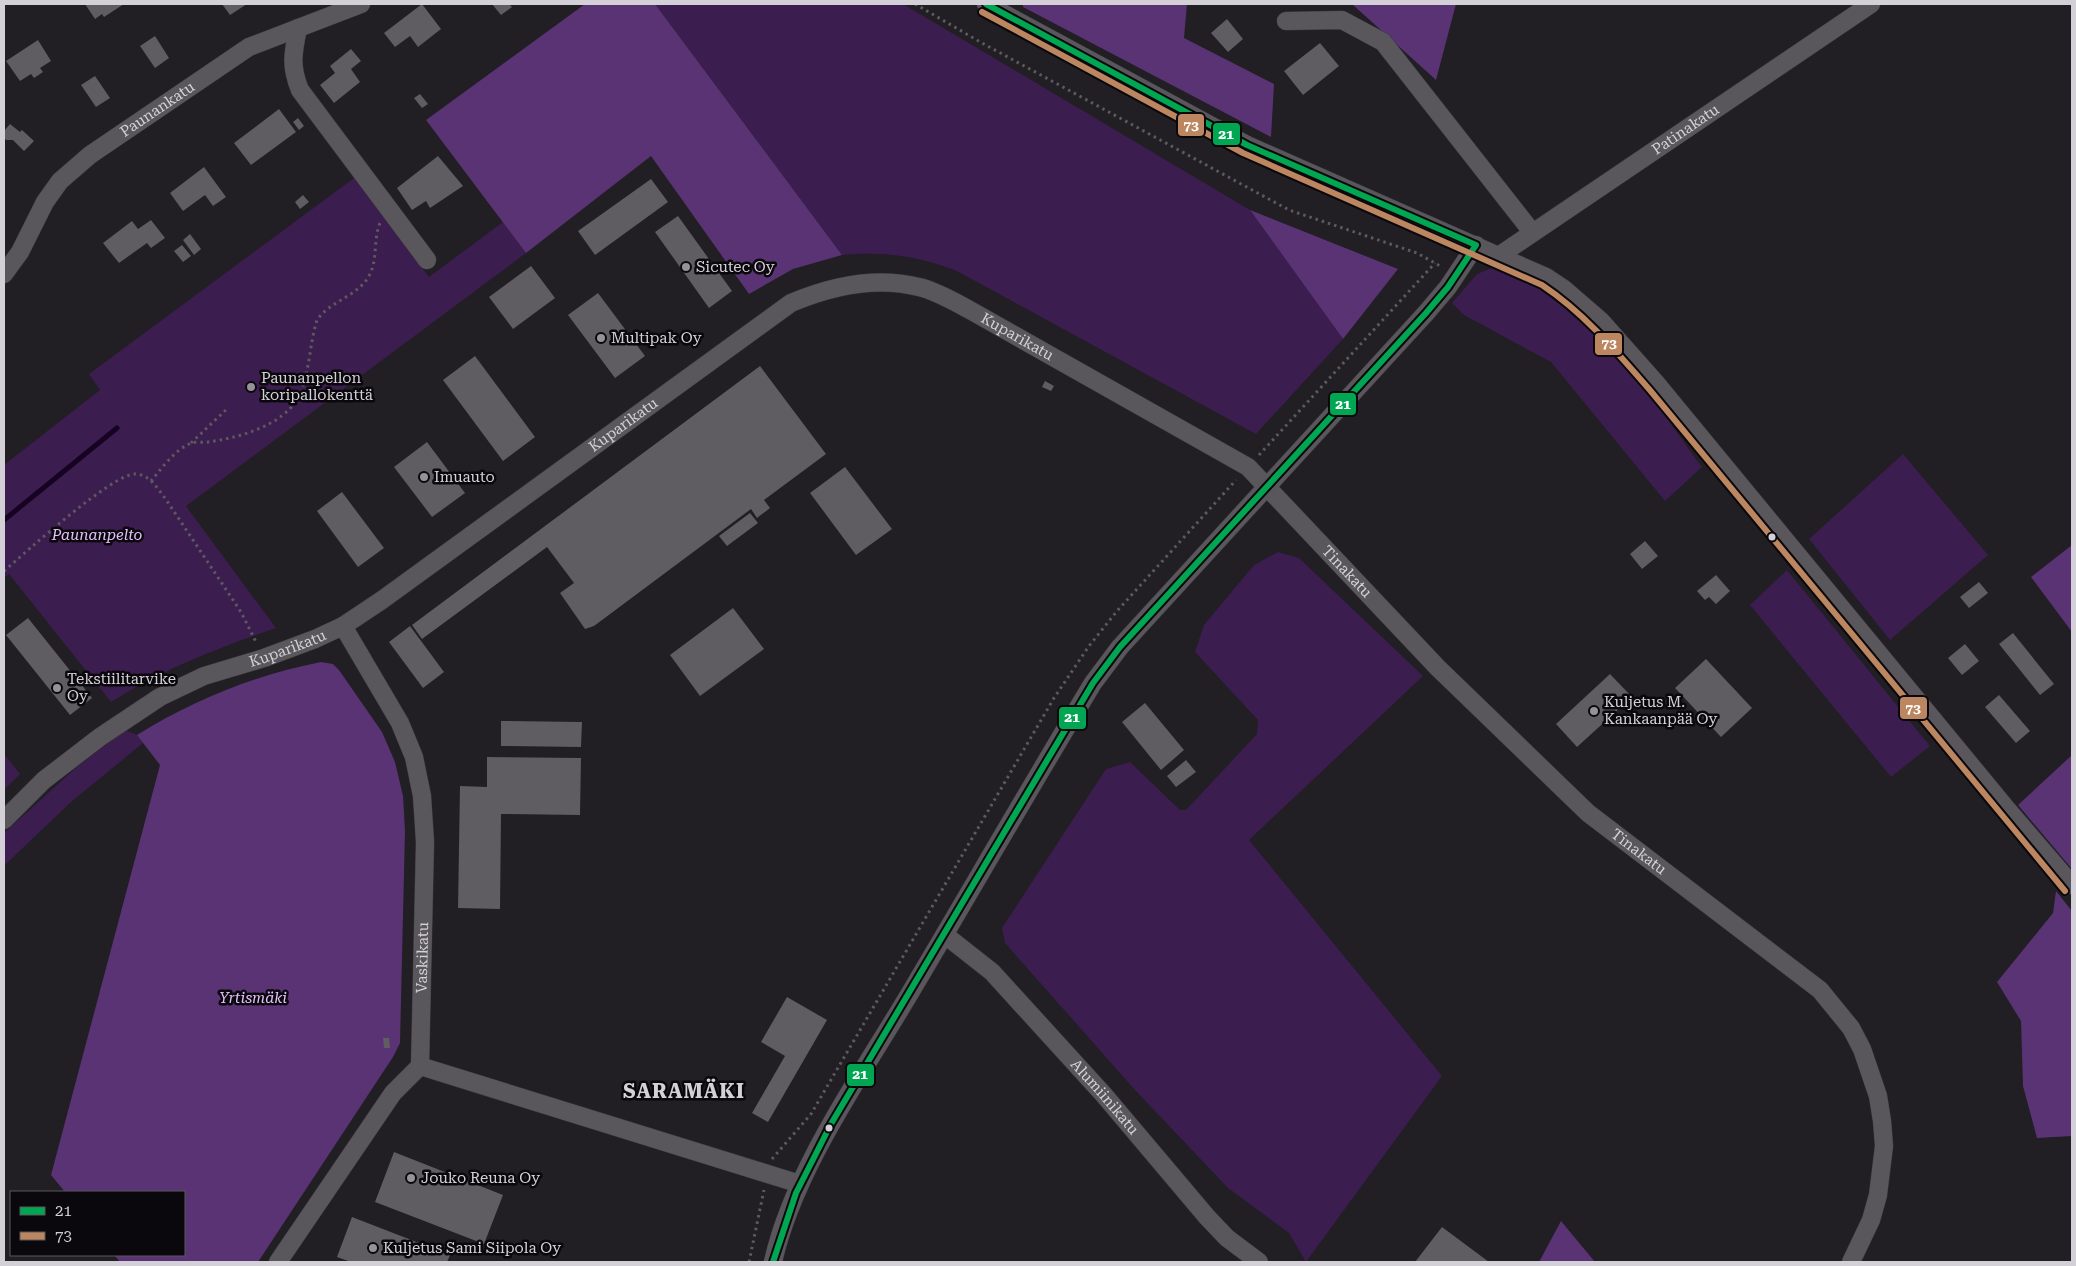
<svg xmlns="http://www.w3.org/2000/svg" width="2076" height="1266" font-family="'Roboto Serif',serif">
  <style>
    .green { fill: #3c1d4f }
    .forest { fill: #593373 }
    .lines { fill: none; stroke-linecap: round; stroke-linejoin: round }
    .stream { stroke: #160322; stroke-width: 5 }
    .building { fill: #5f5c62 }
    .minor-casing { stroke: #3b383d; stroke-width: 19 }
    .path { stroke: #5c5a5f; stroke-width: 3; stroke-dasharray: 2.5 4; stroke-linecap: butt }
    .minor { stroke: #5a575c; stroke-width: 18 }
    .bus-1-casing { stroke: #0a080c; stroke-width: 10 }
    .bus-2-casing { stroke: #0a080c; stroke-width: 10 }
    .bus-1 { stroke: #00a651; stroke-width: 6 }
    .bus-2 { stroke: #bb8660; stroke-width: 6 }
    .poi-dot { fill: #959298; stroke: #0a080c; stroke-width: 2 }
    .bus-dot { fill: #d4d0d7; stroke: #0a080c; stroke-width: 2 }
    .labels { text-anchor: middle; stroke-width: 5; stroke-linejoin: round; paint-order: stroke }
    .street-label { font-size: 15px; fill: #d4d0d7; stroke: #0a080c }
    .poi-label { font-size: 15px; fill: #d4d0d7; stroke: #0a080c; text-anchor: start }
    .park-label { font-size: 15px; font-style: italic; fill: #e3c0fe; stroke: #0a080c }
    .district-label { font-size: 20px; font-weight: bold; letter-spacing: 1px; fill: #d4d0d7; stroke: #0a080c }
    .line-badge { stroke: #0a080c; stroke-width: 2 }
    .badge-label { font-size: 14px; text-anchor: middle; font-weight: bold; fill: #fff }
  </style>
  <rect width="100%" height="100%" fill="#211e24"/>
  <!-- green -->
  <path class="green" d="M655 4H903L1250 210 1343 339 1256 434 957 271C918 256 883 251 842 255Z
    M354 178 429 277 503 222 526 253 186 506 276 628C218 648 163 669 111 702L9 574 4 578V465L100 390 89 374Z
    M1492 268C1578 274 1655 404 1702 467L1665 501 1551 362 1464 315 1452 303 1477 274Z
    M1903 454 1988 555 1890 640 1809 539Z
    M1278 552 1299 558 1423 676 1249 840 1442 1076 1306 1262 1289 1233 1228 1188 1135 1090 1005 943 1002 928 1106 769 1130 762 1180 810H1186L1257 734 1258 720 1195 652 1204 625 1254 565Z
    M1787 570 1930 746 1891 777 1750 605Z
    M125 730 137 735 143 743 71 802 4 866V833L78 766Z
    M4 754 20 774 4 790Z"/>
  <!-- forest -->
  <path class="forest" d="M585 4H655L842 255 793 269 749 294 651 156 526 253 426 120Z
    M1023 4H1187L1184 38 1274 84 1271 137 1023 7Z
    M1352 4H1456L1436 80Z
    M1250 210 1398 269 1343 339Z
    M2072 545V632L2031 577Z
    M321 662 333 664 339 670 382 732 395 762 403 796 405 831 400 1043 393 1057 258 1262H120L114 1255H184V1192H65L51 1175 160 765 137 735C195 699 255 675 321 662Z
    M2072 755V869L2018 805Z
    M2056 891 2072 911V1136L2037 1138 2023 1086 2021 1021 1997 982 2053 913Z
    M1561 1221 1595 1262H1539Z"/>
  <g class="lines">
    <!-- stream -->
    <path class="stream" d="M4 520 117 428"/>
  </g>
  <!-- building -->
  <path class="building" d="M85 4H124L104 17 102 14 95 19Z
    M222 4H247L230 15Z
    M422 4 441 29 418 47 410 36 395 47 384 33Z
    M492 4H509L512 7 501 15Z
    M1227 19 1243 39 1228 52 1211 33Z
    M155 36 169 58 155 68 140 46Z
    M38 40 51 61 40 68 43 72 34 78 31 74 20 81 6 61Z
    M1320 43 1339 66 1303 95 1284 71Z
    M351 49 361 61 351 69 360 82 334 103 320 85 335 73 330 66Z
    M95 76 110 98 96 107 81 85Z
    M420 94 428 104 422 108 414 98Z
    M279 109 296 132 251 165 234 143Z
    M298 118 304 126 299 130 293 122Z
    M10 124 20 132 22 130 34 141 24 151 13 140H6L4 137V131Z
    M438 156 463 186 430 208 426 201 412 210 397 188Z
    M204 167 226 197 213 206 205 195 183 211 170 193Z
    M651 179 668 202 595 255 578 231Z
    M303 195 309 202 300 209 295 202Z
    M678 216 732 291 709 308 655 232Z
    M151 220 165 238 151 248 147 243 119 263 103 243 132 221 138 229Z
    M190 234 201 249 194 255 183 240Z
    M182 245 191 256 183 262 174 251Z
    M531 266 555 298 513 329 489 297Z
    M598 293 645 356 615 378 568 315Z
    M475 356 535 437 503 461 443 380Z
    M760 366 826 454 764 500 770 508 757 518 751 509 594 626 585 629 560 593 574 583 547 547 422 639 412 625Z
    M1045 381 1054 386 1051 391 1042 387Z
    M427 442 465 493 432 517 394 467Z
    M845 467 892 529 856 555 810 493Z
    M342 492 384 548 358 567 317 511Z
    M750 513 758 523 727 546 719 536Z
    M1645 541 1658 556 1642 569 1630 554Z
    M1716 575 1730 591 1716 604 1709 597 1705 600 1697 591Z
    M1979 582 1988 593 1969 608 1960 597Z
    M733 608 764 649 700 696 670 655Z
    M28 618 92 698 70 715 6 635Z
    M410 626 444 672 423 688 389 642Z
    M2013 633 2054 684 2040 695 1999 644Z
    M1965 644 1979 661 1962 675 1948 658Z
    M1706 659 1752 708 1721 737 1675 688Z
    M1610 674 1632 697 1577 747 1556 724Z
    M1999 695 2030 731 2016 743 1985 707Z
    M1145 703 1184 750 1161 770 1122 722Z
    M501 721 582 722 581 747 501 746Z
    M487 757 581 758 580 815 501 814 500 909 458 908 460 786 487 787Z
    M1186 760 1196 772 1176 787 1167 776Z
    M787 997 827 1020 768 1122 752 1113 785 1056 761 1042Z
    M383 1038H389L390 1048H384Z
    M394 1152 503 1195 484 1244 375 1202Z
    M352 1217 450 1255 447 1262H351L337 1257Z
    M1442 1227 1489 1262H1415Z"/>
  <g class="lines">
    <!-- minor casing -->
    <g class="minor-casing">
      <g id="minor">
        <path d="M986 4 1247 145 1546 277 1564 289 1601 321 1656 383 2006 808 2072 885"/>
        <path d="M1286 21 1342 20 1383 42 1532 232"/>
        <path d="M298 28C293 53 290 66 300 90L427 260"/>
        <path id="s1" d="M1500 255 1871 4"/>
        <path id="s2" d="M4 274 20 252 45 202 60 181 90 155 249 47 361 4"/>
        <path id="s3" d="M4 820 44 780 100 737 160 697 204 676 264 658 315 639 343 626 382 600 791 303C831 286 875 276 919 287 936 291 953 301 968 309L1248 467 1438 668 1588 813 1820 990 1851 1028 1862 1049 1878 1096 1882 1121 1884 1146 1878 1195 1871 1220 1851 1262"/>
        <path id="s4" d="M945 935 992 972 1104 1095 1207 1217 1227 1238 1259 1262"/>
        <path d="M420 1066 800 1184"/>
        <path id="s5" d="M278 1262 393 1093 420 1066 425 842 422 796 414 757 400 723 343 626"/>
        <path d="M773 1262C793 1171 862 1074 910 993 971 890 1031 786 1093 683L1120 647 1426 313 1448 287 1476 245"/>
      </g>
    </g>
    <!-- path -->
    <path class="path" d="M915 4 982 43 1289 210 1417 253 1442 267
      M191 443 228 408
      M1259 455 1435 263
      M151 481C162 468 174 451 189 444 195 441 202 443 208 442 238 438 282 426 298 398 310 375 309 345 317 320 330 301 358 296 369 276 378 260 373 240 380 223
      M4 571C25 553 114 472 136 474 150 475 157 488 165 498L241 612 257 644
      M772 1159 811 1114 1054 698 1089 646 1117 611 1236 480
      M749 1262 764 1190"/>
    <!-- minor -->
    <use href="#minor" class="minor"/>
    <!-- bus-1 casing -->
    <g class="bus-1-casing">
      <path id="bus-1" d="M986 4 1247 145 1476 245
        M773 1262 796 1193 831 1124 1093 683 1120 647 1426 313 1448 287 1476 245"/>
    </g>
    <!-- bus-2 casing -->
    <g class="bus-2-casing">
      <path id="bus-2" d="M982 12 1243 153 1542 285C1584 313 1616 351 1649 389L2065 891"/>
    </g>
    <!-- bus-1 -->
    <use href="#bus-1" class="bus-1"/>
    <!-- bus-2 -->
    <use href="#bus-2" class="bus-2"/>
  </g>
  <!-- markers -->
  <g class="poi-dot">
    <circle cx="686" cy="267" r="5"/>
    <circle cx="601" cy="338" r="5"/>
    <circle cx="251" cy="387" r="5"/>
    <circle cx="424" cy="477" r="5"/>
    <circle cx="57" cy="688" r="5"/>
    <circle cx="1594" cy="711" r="5"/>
    <circle cx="411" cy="1178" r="5"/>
    <circle cx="373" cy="1248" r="5"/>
  </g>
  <g class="bus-dot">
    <circle cx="1772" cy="537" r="4.5"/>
    <circle cx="829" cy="1128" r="4.5"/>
  </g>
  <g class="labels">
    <!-- street labels -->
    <g class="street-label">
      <text dy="5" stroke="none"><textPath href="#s2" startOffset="230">Paunankatu</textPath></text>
      <text dy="5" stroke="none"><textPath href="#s1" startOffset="224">Patinakatu</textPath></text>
      <text dy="5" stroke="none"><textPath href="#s3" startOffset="1190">Kuparikatu</textPath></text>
      <text dy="5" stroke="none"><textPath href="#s3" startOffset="741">Kuparikatu</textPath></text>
      <text dy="5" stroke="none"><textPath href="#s3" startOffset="1599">Tinakatu</textPath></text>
      <text dy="5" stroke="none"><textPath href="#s3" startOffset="336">Kuparikatu</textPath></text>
      <text dy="5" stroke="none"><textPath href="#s3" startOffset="2004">Tinakatu</textPath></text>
      <text dy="5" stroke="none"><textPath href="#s5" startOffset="351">Vaskikatu</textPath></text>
      <text dy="5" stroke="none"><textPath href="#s4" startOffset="228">Alumiinikatu</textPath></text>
    </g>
    <!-- poi labels -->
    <g class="poi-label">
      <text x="696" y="272">Sicutec Oy</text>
      <text x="611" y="343">Multipak Oy</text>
      <text x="261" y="383">Paunanpellon<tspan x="261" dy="17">koripallokenttä</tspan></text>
      <text x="434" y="482">Imuauto</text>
      <text x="67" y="684">Tekstiilitarvike<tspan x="67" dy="17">Oy</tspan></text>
      <text x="1604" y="707">Kuljetus M.<tspan x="1604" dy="17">Kankaanpää Oy</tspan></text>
      <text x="421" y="1183">Jouko Reuna Oy</text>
      <text x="383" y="1253">Kuljetus Sami Siipola Oy</text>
    </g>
    <!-- park labels -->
    <g class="park-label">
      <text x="97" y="540">Paunanpelto</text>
      <text x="253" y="1003">Yrtismäki</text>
    </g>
    <!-- district labels -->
    <g class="district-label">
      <text x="684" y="1098">SARAMÄKI</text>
    </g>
  </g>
  <g class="line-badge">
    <rect x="1177" y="113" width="28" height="24" rx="5" fill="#bb8660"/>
    <rect x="1212" y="122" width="29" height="24" rx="5" fill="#00a651"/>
    <rect x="1594" y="332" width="29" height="24" rx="5" fill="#bb8660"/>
    <rect x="1329" y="392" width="28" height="24" rx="5" fill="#00a651"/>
    <rect x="1899" y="696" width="29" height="24" rx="5" fill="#bb8660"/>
    <rect x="1058" y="706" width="29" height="24" rx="5" fill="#00a651"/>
    <rect x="846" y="1063" width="29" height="24" rx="5" fill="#00a651"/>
  </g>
  <g class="badge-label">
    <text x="1191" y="130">73</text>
    <text x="1226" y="139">21</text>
    <text x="1609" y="348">73</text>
    <text x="1343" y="409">21</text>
    <text x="1913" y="713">73</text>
    <text x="1072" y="722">21</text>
    <text x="860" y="1079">21</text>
  </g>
  <!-- border -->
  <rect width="2076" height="1266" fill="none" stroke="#d4d0d7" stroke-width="10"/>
  <!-- legend -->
  <rect x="10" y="1191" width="175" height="65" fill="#0a080c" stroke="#5b585d"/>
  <rect x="20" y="1207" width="25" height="8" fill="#00a651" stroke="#5b585d"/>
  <text x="55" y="1216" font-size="15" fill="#d4d0d7">21</text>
  <rect x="20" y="1232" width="25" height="8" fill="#bb8660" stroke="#5b585d"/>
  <text x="55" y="1241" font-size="15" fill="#d4d0d7">73</text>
</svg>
